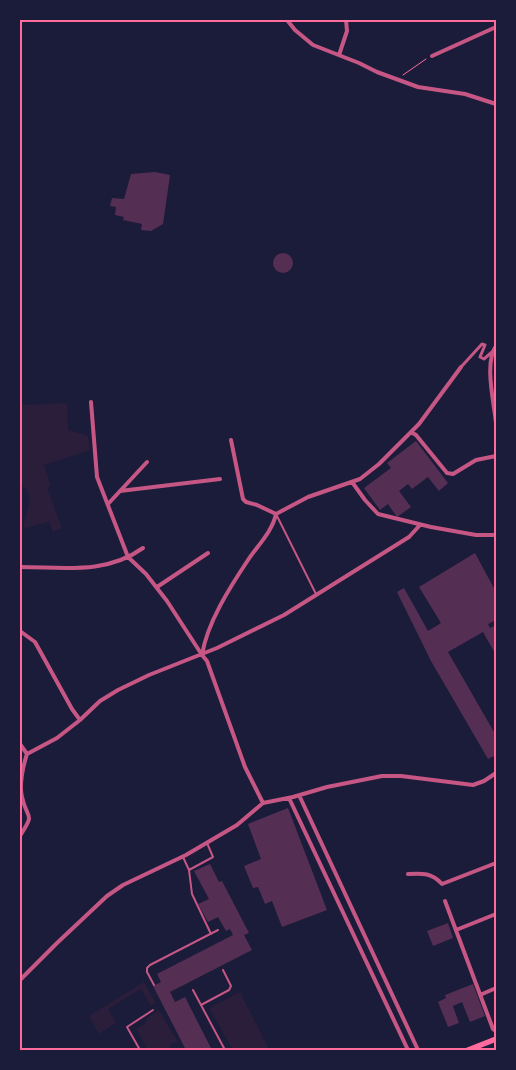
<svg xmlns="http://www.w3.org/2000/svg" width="516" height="1070" font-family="Inter,sans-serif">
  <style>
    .green { fill: #2a1e3b }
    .building { fill: #542f53 }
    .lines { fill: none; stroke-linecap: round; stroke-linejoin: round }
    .path { stroke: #ff6b9d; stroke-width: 1 }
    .service { stroke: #c65784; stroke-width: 2 }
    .pedestrian { stroke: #c65784; stroke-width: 3 }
    .minor { stroke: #c65784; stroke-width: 4 }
    .secondary { stroke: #ff6b9d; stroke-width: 5.5 }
    .neatline { fill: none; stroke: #ff6b9d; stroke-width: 2 }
  </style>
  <rect width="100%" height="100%" fill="#1b1b3a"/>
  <!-- green -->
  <path class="green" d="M67 403 68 428 69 430 88 436 90 450 44 465 51 486 47 488 62 528 53 532 49 522 24 528C23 514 39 495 20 485V405Z
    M144 982 156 1003 151 1006 141 989 108 1009 116 1023 99 1034 89 1016Z
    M240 992 269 1049 267 1050H233L209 1008Z
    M159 1010 178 1042 170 1044 169 1049 167 1050H148L136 1029 146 1023 147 1018Z"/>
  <!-- building -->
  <path class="building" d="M155 172 170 175 163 224 151 231 141 230 142 224 123 220 124 217 115 215 116 207 110 206 112 198 124 199 131 174Z
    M273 263a10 10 0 1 1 20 0a10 10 0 1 1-20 0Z
    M416 441 448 483 439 491 428 477 412 489 408 484 399 491 411 507 397 517 388 504 380 510 364 488 391 468 387 463Z
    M475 553 496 592V620L488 624 490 628 496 625V655L483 632 448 652 494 732 496 731V755L488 759 431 661 397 592 404 588 428 631 441 623 419 587Z
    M288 808 327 910 282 927 272 901 265 904 258 887 253 888 244 866 261 859 248 824Z
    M210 864 219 882 222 881 249 933 244 935 252 950 170 992 175 1002 185 997 212 1050H186L153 986 161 982 157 974 233 935 230 929 226 931 218 917 208 922 198 904 209 899 194 871Z
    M448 923 453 938 433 946 427 931Z
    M473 984 485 1016 470 1022 462 1002 453 1006 459 1023 448 1027 438 1002 446 998 445 995Z"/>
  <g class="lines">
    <!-- path -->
    <path class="path" d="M403 75 426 59"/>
    <!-- service -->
    <path class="service" d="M277 516 316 594
      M183 857 189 870 192 894 211 934
      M189 870 213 857 207 843
      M223 970 231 986 229 990 201 1005 225 1050
      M154 985 147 972V968L150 965 218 930
      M193 990 201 1005
      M140 1050 127 1027 153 1010"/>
    <!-- pedestrian -->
    <path class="pedestrian" d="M461 367 482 344 485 345 480 357 484 359 492 352"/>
    <!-- minor -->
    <path class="minor" d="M287 20 295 30 313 45 359 63 377 72 418 87 465 94 496 104
      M339 55 347 31 346 20
      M432 56 496 27
      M496 346C484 363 494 402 496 423
      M91 402 97 477 128 557 146 574 167 601 202 655 207 661 245 767 263 803
      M411 432 416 435 447 473 453 474 476 460 496 456
      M231 440 243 499 246 502 257 505 276 514
      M352 482 365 500 378 514 431 527 476 535H496
      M120 491 220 479
      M108 504 147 462
      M20 567C63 567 105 575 143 548
      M157 587 208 553
      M20 631 35 642 72 709 80 720
      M202 655C207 623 230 587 248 560 258 545 272 532 276 514L308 497 360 479 379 464 419 424 461 367
      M20 744 27 754
      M299 795 418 1050
      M289 798 408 1050
      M20 836C36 811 27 821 22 797 19 785 23 766 27 754L57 738 80 720 100 701 118 690 149 675 217 648 284 615 409 537 420 525
      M408 874C423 873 432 873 442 884L496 863V857
      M445 901 493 1029 496 1031
      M456 930 496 914
      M20 980 57 943 107 896 123 885 186 855 237 825 263 803 293 797 327 787 382 776H401L473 785 484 781 496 773
      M480 995 496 988"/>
    <!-- secondary -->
    <path class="secondary" d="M468 1050 496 1039"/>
  </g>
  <!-- border -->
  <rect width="516" height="1070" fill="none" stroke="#1b1b3a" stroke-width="42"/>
  <rect x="21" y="21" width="474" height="1028" class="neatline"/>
</svg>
